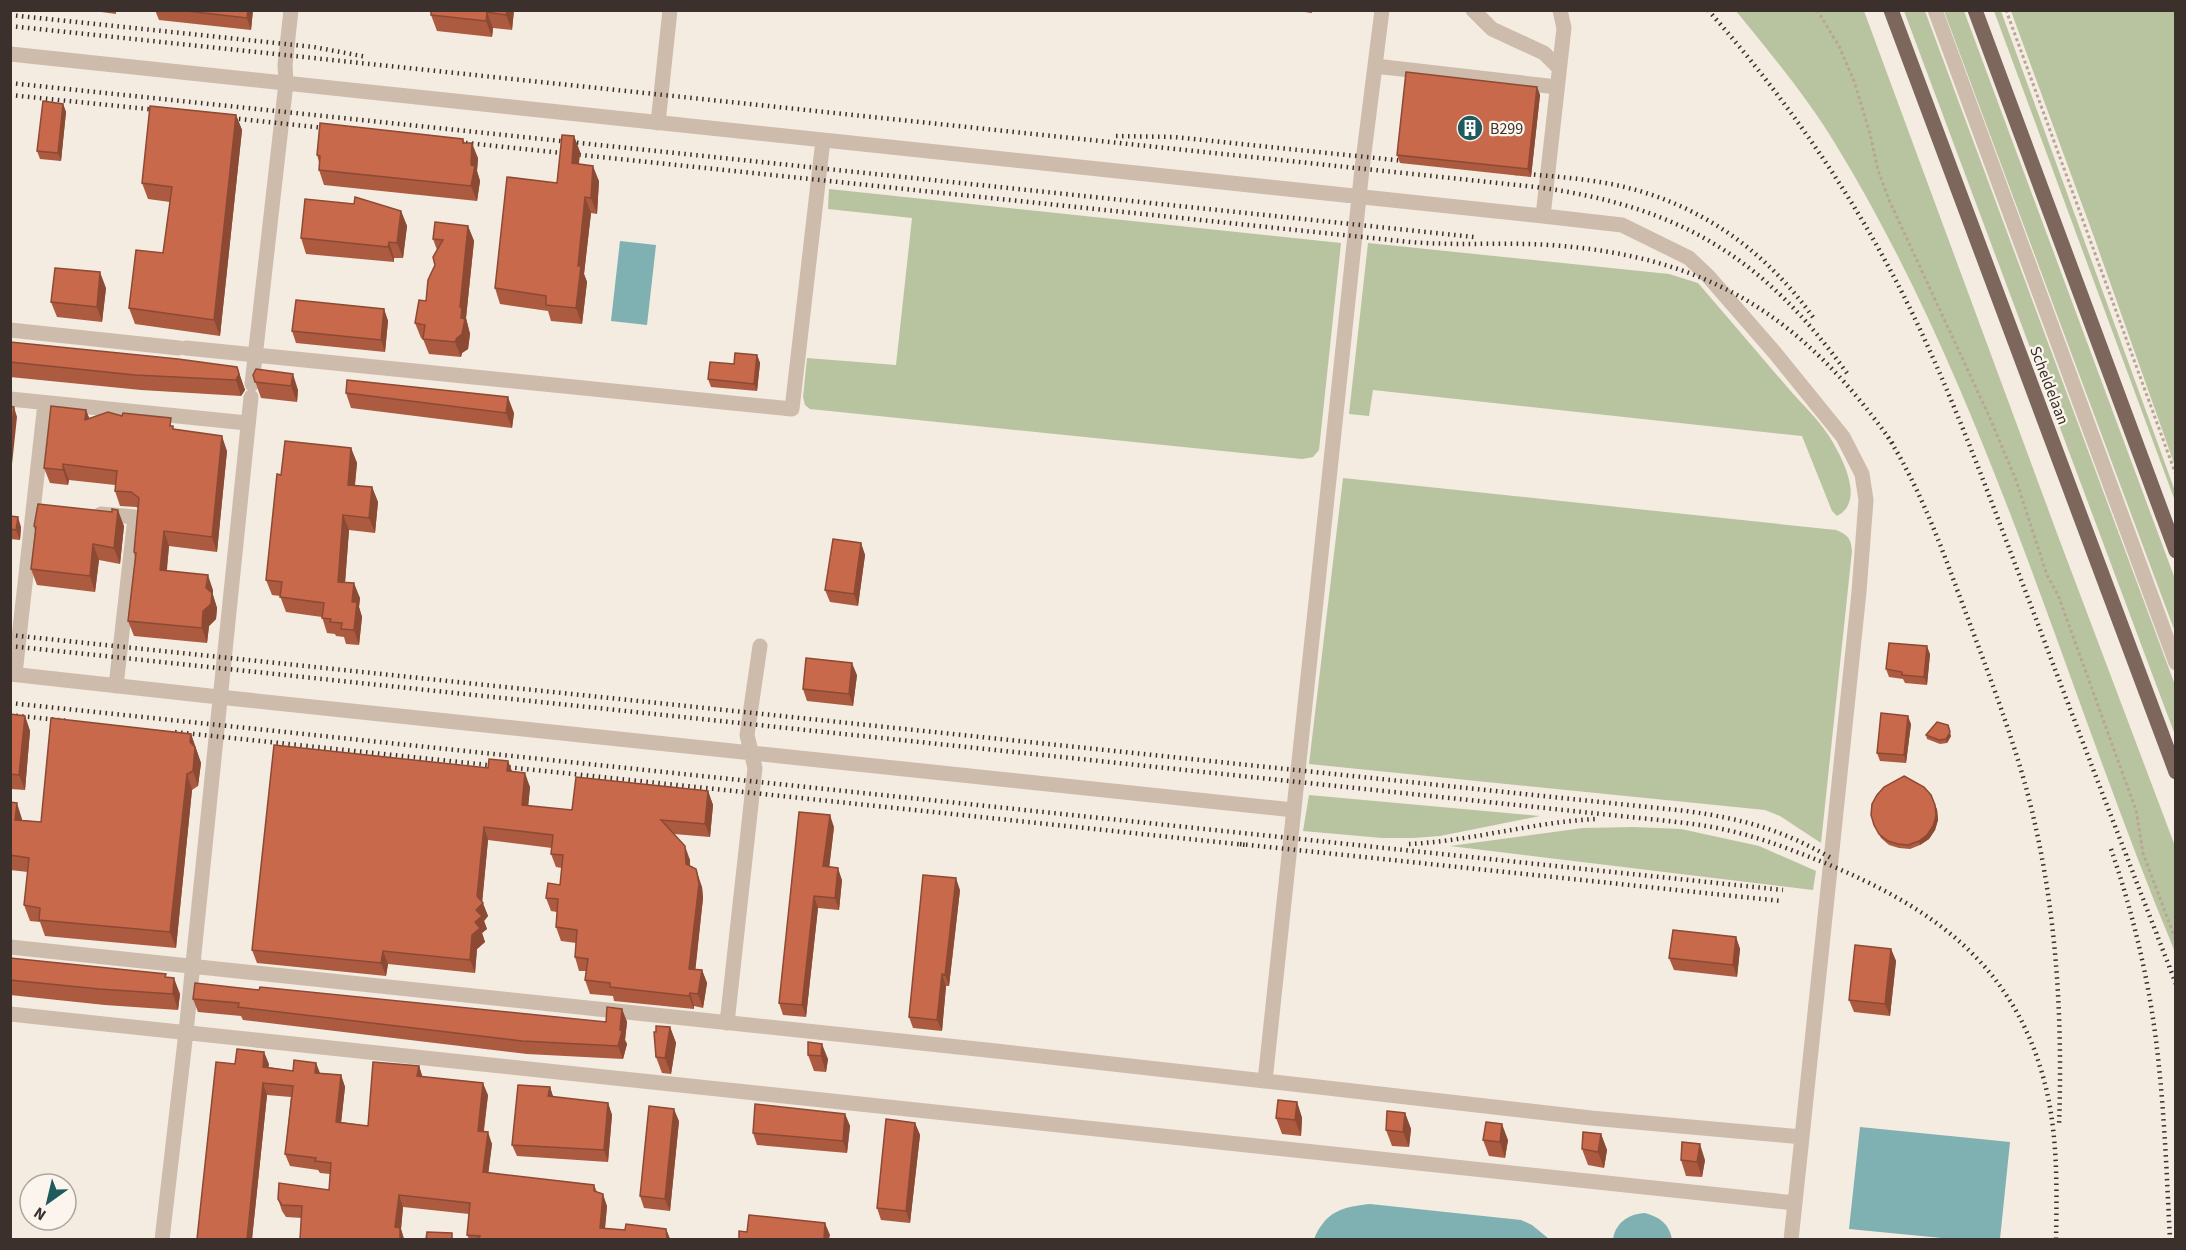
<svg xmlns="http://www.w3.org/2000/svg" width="2186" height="1250" font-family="'Source Sans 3',sans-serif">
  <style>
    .green { fill: #b8c4a0 }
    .water { fill: #7fb0b2 }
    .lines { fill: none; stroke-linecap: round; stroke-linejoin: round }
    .path { stroke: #b9a596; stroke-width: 3; stroke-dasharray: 3 3; stroke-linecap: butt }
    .minor { stroke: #cdbbac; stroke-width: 15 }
    .major { stroke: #7d675c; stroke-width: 15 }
    .rail { stroke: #3b302b; stroke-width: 4.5; stroke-dasharray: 1.5 4.5; stroke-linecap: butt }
    .wall { fill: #ac5a40 }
    .shaded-wall { fill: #8c4a34 }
    .building { fill: #c8694b; stroke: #8c4a34; stroke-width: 1.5 }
    .labels { text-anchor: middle; stroke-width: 4.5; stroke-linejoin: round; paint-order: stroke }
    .poi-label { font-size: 16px; fill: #3b302b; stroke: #fbf5ee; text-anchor: start }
    .street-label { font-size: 16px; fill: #3b302b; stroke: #fbf5ee }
  </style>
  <rect width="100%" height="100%" fill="#f4ebe1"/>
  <!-- green -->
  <path class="green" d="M1736 11H1864L2058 536 2175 846V952C2063 683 1989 396 1836 145 1808 98 1771 54 1736 11Z
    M1904 11H1925L2175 685V735Z
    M1944 11H1964L2175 579V632Z
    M1994 11H2001L2175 491V501Z
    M2011 11H2175V466L2094 237Z
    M829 189 1341 243 1319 450 1313 457 1302 459 810 409 805 405 803 397 807 358 896 365 912 218 828 209Z
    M1368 243 1669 274 1698 283C1728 318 1758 353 1788 388 1801 403 1818 419 1829 436 1842 457 1866 501 1837 516L1832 511 1802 436 1373 390 1369 416 1349 414Z
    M1343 478 1836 530C1848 535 1851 538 1852 551L1821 843 1780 816 1765 810 1309 764Z
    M1309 795 1540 816 1440 836 1413 838H1382L1303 831Z
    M1633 827 1681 829 1759 846 1816 871 1813 890 1450 846 1583 828Z"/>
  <!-- water -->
  <path class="water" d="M620 241 656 245 647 325 611 321Z
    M1860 1127 2010 1142 2000 1239H1952L1849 1229Z
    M1370 1204 1521 1220 1532 1225 1549 1239H1314C1326 1211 1342 1207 1370 1204Z
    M1645 1213C1660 1217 1669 1224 1672 1239H1613C1616 1222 1629 1214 1645 1213Z"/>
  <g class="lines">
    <!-- path -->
    <path class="path" d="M1817 10 1839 46 1854 81 1870 134 1878 170 1889 200 1989 416 2016 480 2047 575 2058 595 2129 791 2136 810 2143 853 2176 941
      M2006 10 2176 475"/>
    <!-- minor -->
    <path class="minor" d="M1382 10 1362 169 1265 1081 1591 1118 1802 1137 1859 592 1866 500 1862 474 1843 437 1775 353 1708 276 1689 258 1622 225 1543 216 1564 28 1560 10
      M1473 10 1492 29 1544 53 1559 68
      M1935 10 2176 663
      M10 54 1543 216
      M1375 66 1557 87
      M658 123 670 10
      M10 330 179 348
      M186 348 792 409 823 140
      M252 384 286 83 285 65 291 10
      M10 399 247 423
      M101 514 135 517 116 686
      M10 674 219 697 1294 810
      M15 674 45 403
      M10 947 996 1051 1265 1081
      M10 1014 1795 1203
      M727 1023 755 768 747 735 760 646
      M162 1240 186 1032 251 397
      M1791 1240 1802 1137"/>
    <!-- major -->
    <path class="major" d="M1891 10 2176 772
      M1975 10 2176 551"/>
    <!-- rail -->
    <path class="rail" d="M1708 10C1791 104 1863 209 1917 323 1961 416 1996 515 2033 611 2080 736 2128 860 2176 984
      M10 15 314 47 367 57
      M10 26 1536 187C1680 206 1765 258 1849 376
      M10 83 1474 237
      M10 95 167 111
      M221 117 334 129
      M1116 136 1174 137 1414 162
      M448 141 1410 242C1457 246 1503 242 1550 245 1708 256 1803 316 1893 444
      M1516 173C1548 176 1580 178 1611 184 1697 201 1766 250 1815 320
      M1888 437C1923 493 1944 555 1967 616 1988 672 2009 727 2025 784 2056 897 2063 1011 2059 1127
      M10 635 1686 811C1744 819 1783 830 1833 859
      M10 646 1668 821C1686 823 1704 825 1722 829 1757 836 1792 850 1825 863 1928 906 2009 960 2042 1073 2058 1127 2057 1184 2056 1240
      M10 703 1783 890
      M10 715 68 721
      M175 732 1246 845
      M1240 844 1781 901
      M1409 844C1472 841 1533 822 1596 819
      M2111 849C2135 919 2152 993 2159 1067 2165 1124 2167 1182 2170 1240"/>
  </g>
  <!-- wall -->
  <path class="wall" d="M86 10H116V14Z
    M155 10H253L251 30 159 20Z
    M514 10 512 30 493 28 492 37 437 31 431 15Z
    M1290 10H1312V13Z
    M1537 87 1540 95 1531 177 1400 163 1397 155Z
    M63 104 66 112 61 161 40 159 37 151Z
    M236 115 242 130 220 336 135 324 129 308 163 253 170 202 148 199 142 183Z
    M574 136 580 152 579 164 599 181 597 214 591 213 584 274 587 282 582 324 551 321 548 311 500 304 495 288 557 183Z
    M463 139 465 143 478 158 477 171 480 181 477 201 324 185 319 170V162L317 155Z
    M401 211 407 226 403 258H394V262L306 254 301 238Z
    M468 226 474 241 466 318 470 334 468 349 462 353 461 357 429 354 423 339 421 338 415 323 426 301 435 265 437 250 433 239Z
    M106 288 102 322 57 317 51 302Z
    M384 309 388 321 385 352 296 343 292 331Z
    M10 342 237 367 245 390 241 396 141 390 10 377Z
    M757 355 760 363 757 391 711 387 708 379 734 364Z
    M256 369 298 390 297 402 261 398 253 375Z
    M346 393 514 413 512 428 351 408Z
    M86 410 89 418 122 416 175 429 227 451 217 552 169 546 167 570 213 590V595L217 608 216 619 209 626 207 643 134 636 128 621 135 558 134 552 138 508 136 507 120 506 115 491V485L69 480 68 485 50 483 44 468Z
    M351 448 357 463 355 486 372 487 378 502 375 533 349 530 345 582 360 598 359 607 362 617 359 645 346 644 344 637 336 636 335 634 327 633 322 617 286 612 280 596 272 595 266 580 281 475Z
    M10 516 21 527 20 540 10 539Z
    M34 526H124L120 564 99 560 95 592 37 585 31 569 35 531Z
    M861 543 865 555 858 606 830 602 825 590Z
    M1930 654 1927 685 1905 683 1903 679 1889 677 1886 669Z
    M857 675 853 706 807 701 803 689Z
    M10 714 25 716 30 731 25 790 10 789Z
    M1911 724 1906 763 1880 761 1877 753Z
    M191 734 201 763 198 786 192 790 176 948 45 936 40 922 30 921 24 905 28 872 10 870V802L22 819V820L41 822Z
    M1926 735 1951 736 1947 743 1940 744 1927 739Z
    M508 761 512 771 530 787 528 806 572 810 708 791 713 805 710 837 674 834 690 860V866L702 887 703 898 695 970H702L707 983 703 1008 694 1006V1009L614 1001 613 996 590 994 585 980 586 971H579L575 957 576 943 561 941 556 927 557 912 551 911 546 898 560 885 562 868 556 867 551 854 552 848 488 840 482 902 488 916 484 921 487 929 482 933 485 942 477 949 475 973 388 964 386 976 257 963 252 950 488 768Z
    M1937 809 1938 820 1935 830 1929 839 1920 845 1910 849 1899 848 1889 845 1881 838 1874 825Z
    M834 827 829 867 842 880 839 910 818 908 806 1017 783 1015 779 1003Z
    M960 890 949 986H946L942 1031 913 1028 909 1017Z
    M1736 937 1740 949 1737 977 1674 970 1669 958Z
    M1891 949 1896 961 1890 1016 1854 1012 1849 1000Z
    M10 958 167 978 180 994 178 1010 105 1005 10 995Z
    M259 990 606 1022 622 1009 627 1022 625 1040 627 1044 623 1059 527 1054 243 1020 241 1016 198 1012 193 999Z
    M670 1027 676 1043 671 1074 662 1073 656 1057V1032Z
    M808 1042 828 1059 826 1072 814 1071 808 1055Z
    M316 1063 320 1073 341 1075 345 1087 341 1122 368 1126 419 1066 422 1076 488 1095 484 1131 492 1144 488 1173 594 1185 597 1192 607 1206 605 1228 625 1230 666 1229 670 1239H469L467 1235 469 1214 403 1207 401 1229 404 1239H300L302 1218 286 1217 282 1211 278 1199 329 1190 330 1174 320 1173 318 1170 290 1166 285 1154 291 1097 267 1095 252 1239H197L235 1064H269L268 1067 293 1071Z
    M550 1087 553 1097 608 1103 612 1115 608 1162 517 1156 512 1145Z
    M1297 1102 1302 1118 1301 1136 1282 1134 1276 1118Z
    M1405 1113 1411 1129 1409 1147 1392 1146 1386 1130Z
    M845 1114 850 1126 847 1153 757 1145 753 1133Z
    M679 1121 670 1211 644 1208 640 1196Z
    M915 1123 920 1135 910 1223 881 1220 877 1208Z
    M1601 1134 1607 1150 1604 1168 1588 1165 1582 1149Z
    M1483 1140H1508L1505 1158 1489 1156Z
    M1681 1160H1705L1702 1177 1686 1176Z"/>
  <!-- shaded-wall -->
  <path class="shaded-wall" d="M248 10H253L251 30 247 18Z
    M507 10H514L512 30 506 15Z
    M487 12 493 28 492 37 486 21Z
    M1537 87 1540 95 1531 177 1528 169Z
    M63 104 66 112 61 161 58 153Z
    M236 115 242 130 220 336 214 320Z
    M574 136 580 152 577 179 572 163Z
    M472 143 478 158 477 171 480 181 477 201 471 186V165Z
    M593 166 599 181 597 214 591 198Z
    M585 197 591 213 584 274 587 282 582 324 576 308 578 266Z
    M401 211 407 226 403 258 397 243Z
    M468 226 474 241 466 318 470 334 468 349 462 353 461 357 455 342 461 318 460 307Z
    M389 242 394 258V262L388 247Z
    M100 272 106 288 102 322 97 307Z
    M384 309 388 321 385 352 381 340Z
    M757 355 760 363 757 391 754 384Z
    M237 367 245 390 241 396 236 380Z
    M293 374 298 390 297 402 291 386Z
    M508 397 514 413 512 428 506 413Z
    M14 407 17 417 10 483V438Z
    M86 410 92 425 85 420Z
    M222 436 227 451 217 552 212 537Z
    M351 448 357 463 353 500 348 485Z
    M63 464 69 480 68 485 63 470Z
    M372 487 378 502 375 533 369 518Z
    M118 510 124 526 120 564 114 548Z
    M343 515 349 530 344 597 338 582Z
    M18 517 21 527 20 540 16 530Z
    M164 531 169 546 165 585 160 570Z
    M861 543 865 555 858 606 854 594Z
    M93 544 99 560 95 592 90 576Z
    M208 575 213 590V595L217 608 216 619 209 626 207 643 202 628Z
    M354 583 360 598 359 607 362 617 359 645 354 630 352 602Z
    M1927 646 1930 654 1927 685 1924 677Z
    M852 663 857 675 853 706 849 694Z
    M25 716 30 731 25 790 19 775Z
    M1908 716 1911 724 1906 763 1904 755Z
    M1948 725 1951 736 1947 743 1946 739Z
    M191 734 201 763 198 786 193 771 190 742Z
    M508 761 513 775 507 771Z
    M525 773 530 787 527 819 522 805Z
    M187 774 192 790 176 948 170 932Z
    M708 791 713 805 710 837 705 824Z
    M17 803 22 819 21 835 15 820Z
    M1935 805 1937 809 1938 820 1935 830 1929 839 1920 845 1919 841Z
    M830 815 834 827 828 878 823 866Z
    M484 827 488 840 482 904 483 903 488 916 484 921 487 929 482 933 485 942 477 949 475 973 470 960 472 935 475 922Z
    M685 846 690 860V877L686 864Z
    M838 868 842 880 839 910 835 898Z
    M696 869 702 887 703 898 694 983 689 969Z
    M956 878 960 890 949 986 945 975Z
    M814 896 818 908 806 1017 802 1005Z
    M1736 937 1740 949 1737 977 1733 965Z
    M1891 949 1896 961 1890 1016 1885 1004Z
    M383 951 388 964 386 976 381 963Z
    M702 970 707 983 703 1008 698 994Z
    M942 974 946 986 942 1031 937 1020Z
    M174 978 180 994 178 1010 173 994Z
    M690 993 694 1006V1009L689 996Z
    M622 1009 627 1022 625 1040 627 1044 623 1059 618 1046Z
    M670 1027 676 1043 671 1074 665 1058Z
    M822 1044 828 1059 826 1072 821 1056Z
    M264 1052 269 1064 267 1079 263 1067Z
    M316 1063 320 1074 315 1073Z
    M419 1066 423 1078 417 1076Z
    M341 1075 345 1087 340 1133 336 1122Z
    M263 1083 267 1095 252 1239H247Z
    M483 1083 488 1095 482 1142 478 1131Z
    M550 1087 554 1099 548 1096Z
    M1297 1102 1302 1118 1301 1136 1295 1120Z
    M608 1103 612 1115 608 1162 604 1150Z
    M674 1109 679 1121 670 1211 665 1199Z
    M1405 1113 1411 1129 1409 1147 1403 1132Z
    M845 1114 850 1126 847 1153 843 1141Z
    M915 1123 920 1135 910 1223 906 1211Z
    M1502 1124 1508 1140 1505 1158 1500 1142Z
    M488 1132 492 1144 487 1184 483 1172Z
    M1601 1134 1607 1150 1604 1168 1598 1152Z
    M1700 1144 1705 1160 1702 1177 1697 1162Z
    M603 1194 607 1206 604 1239 600 1228Z
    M399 1195 403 1207 401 1229 404 1239H400L395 1227Z
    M825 1223 830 1235 829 1239H824Z
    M666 1229 670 1239H667Z"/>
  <!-- building -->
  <path class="building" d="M178 10H248L247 18Z
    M431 10H507L506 15 487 12 486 21 431 15Z
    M1406 72 1537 87 1528 169 1397 155Z
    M43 101 63 104 58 153 37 151Z
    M150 106 236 115 214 320 129 308 136 250 163 253 172 187 142 183Z
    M320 123 463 139V143H472L471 165 475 166 471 186 319 170 320 156 317 155Z
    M562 135 574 136 572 163 593 166 591 198 585 197 578 266H581L576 308 546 305V296L495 288 507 177 557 183Z
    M355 197 401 211 397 243 389 242 388 247 301 238 305 199 354 204Z
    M435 222 468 226 460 307H462L461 318 465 319 462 334 457 338 455 342 423 339 425 325 415 323 419 300 426 301 428 280 435 265 433 257 443 240 433 239Z
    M55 268 100 272 97 307 51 302Z
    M296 300 384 309 381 340 292 331Z
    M10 342 178 359 237 367 239 374 236 380 135 375 10 362Z
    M735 353 757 355 754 384 708 379 710 362 734 364Z
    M256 369 293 374 291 386 255 382 253 375Z
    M347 380 508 397 506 413 346 393Z
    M10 406 14 407 10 438Z
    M51 406 86 410 85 420 108 412 122 416 123 413 171 418 170 426H173V429L222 436 212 537 164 531 160 570 208 575 206 588 212 593 211 604 203 611 202 628 128 621 136 553 134 552 139 498 131 492 115 491 117 471 63 464V470L44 468Z
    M285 441 351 448 348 485 372 487 369 518 343 515 338 582 354 583 352 602H357L354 630 341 629 342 623 330 622 331 619 322 618 324 603 280 597 282 582 266 580 277 474 281 475Z
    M38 504 112 512V509L118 510 114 548 93 544 90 576 31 569 36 527 34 526Z
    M10 516 18 517 16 530 10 529Z
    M833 539 861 543 854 594 825 590Z
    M1889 643 1927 646 1924 677 1902 675V672L1886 669Z
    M806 658 852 663 849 694 803 689Z
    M1881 713 1908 716 1904 755 1877 753Z
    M10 714 25 716 19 775 10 774Z
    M51 718 191 734 190 742 195 747 193 771 187 774 170 932 39 920 40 908 24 905 29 858 10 855V802L17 803 15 820 41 822Z
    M1937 722 1948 725 1950 732 1946 739 1939 740 1926 735Z
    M274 745 488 768 489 759 508 761 507 771 525 773 522 805 572 810 576 777 708 791 705 824 661 820 685 846 686 864 696 869 697 873 699 884 689 969 702 970 698 994 690 993 689 996 610 987V983L585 980 588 959 575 957 577 930 556 927 558 899 546 898 548 883 560 885 563 855 551 854 553 835 484 827 477 896 483 903 476 910 482 916 475 922 480 928 472 935 470 960 383 951 381 963 252 950Z
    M1904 776 1924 787 1931 795 1935 805 1936 816 1933 826 1927 835 1919 841 1908 845 1898 844 1888 841 1879 834 1874 825 1871 815 1872 804 1877 795 1884 787Z
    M799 812 830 815 823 866 838 868 835 898 814 896 802 1005 779 1003Z
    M923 875 956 878 945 975 942 974 937 1020 909 1017Z
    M1673 930 1736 937 1733 965 1669 958Z
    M1855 945 1891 949 1885 1004 1849 1000Z
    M10 958 166 974 165 977 174 978 173 994 99 989 10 980Z
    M195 983 259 990 260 987 606 1022 607 1007 622 1009 620 1030 622 1031 618 1046 522 1041 238 1007 239 1003 193 999Z
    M656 1026 670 1027 665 1058 656 1057 654 1032H656Z
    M808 1042 822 1044 821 1056 808 1055Z
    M237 1049 264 1052 263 1067 293 1071 294 1060 316 1063 315 1073 341 1075 336 1122 368 1126 373 1062 419 1066 417 1076 483 1083 478 1131 488 1132 483 1172 594 1185V1191L603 1194 600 1228 625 1230 626 1224 666 1229 667 1239H479L480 1236 467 1235 470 1203 399 1195 395 1227 400 1228V1239H300L302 1206 282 1205 278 1199 279 1183 329 1190 331 1163 315 1161 316 1158 285 1154 293 1086 263 1083 247 1239H197L216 1062 235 1064Z
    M518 1085 550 1087 548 1096 608 1103 604 1150 512 1145Z
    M1278 1100 1297 1102 1295 1120 1276 1118Z
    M755 1104 845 1114 843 1141 753 1133Z
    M649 1106 674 1109 665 1199 640 1196Z
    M1387 1111 1405 1113 1403 1132 1386 1130Z
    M886 1119 915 1123 906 1211 877 1208Z
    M1486 1122 1502 1124 1500 1142 1483 1140Z
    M1583 1132 1601 1134 1598 1152 1582 1149Z
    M1682 1142 1700 1144 1697 1162 1681 1160Z
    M749 1215 825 1223 824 1239H739V1231L747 1232Z
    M427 1232 452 1233V1239H426Z"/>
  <!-- icons -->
  <defs>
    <g id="building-disc" transform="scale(1.35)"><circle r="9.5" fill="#1f5a5e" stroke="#fbf5ee"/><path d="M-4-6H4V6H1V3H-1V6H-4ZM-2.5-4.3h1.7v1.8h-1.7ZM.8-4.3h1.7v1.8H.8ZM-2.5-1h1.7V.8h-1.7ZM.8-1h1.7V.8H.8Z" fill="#fff"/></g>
  </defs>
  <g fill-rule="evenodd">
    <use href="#building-disc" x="1470" y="128"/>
  </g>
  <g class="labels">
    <!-- poi labels -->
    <g class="poi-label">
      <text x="1490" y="134">B299</text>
    </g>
    <!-- street labels -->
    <g class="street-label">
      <text transform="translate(2050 385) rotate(69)" y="6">Scheldelaan</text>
    </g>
  </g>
  <!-- border -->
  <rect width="2186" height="1250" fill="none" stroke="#3b302b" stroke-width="24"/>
  <!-- north arrow -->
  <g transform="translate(48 1202) rotate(214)"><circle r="28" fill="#fbf5ee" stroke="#aea6a0" stroke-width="1.5"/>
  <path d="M0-4.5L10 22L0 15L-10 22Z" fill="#1f5a5e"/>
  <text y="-9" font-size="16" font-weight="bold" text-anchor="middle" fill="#3b302b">N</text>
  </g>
</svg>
